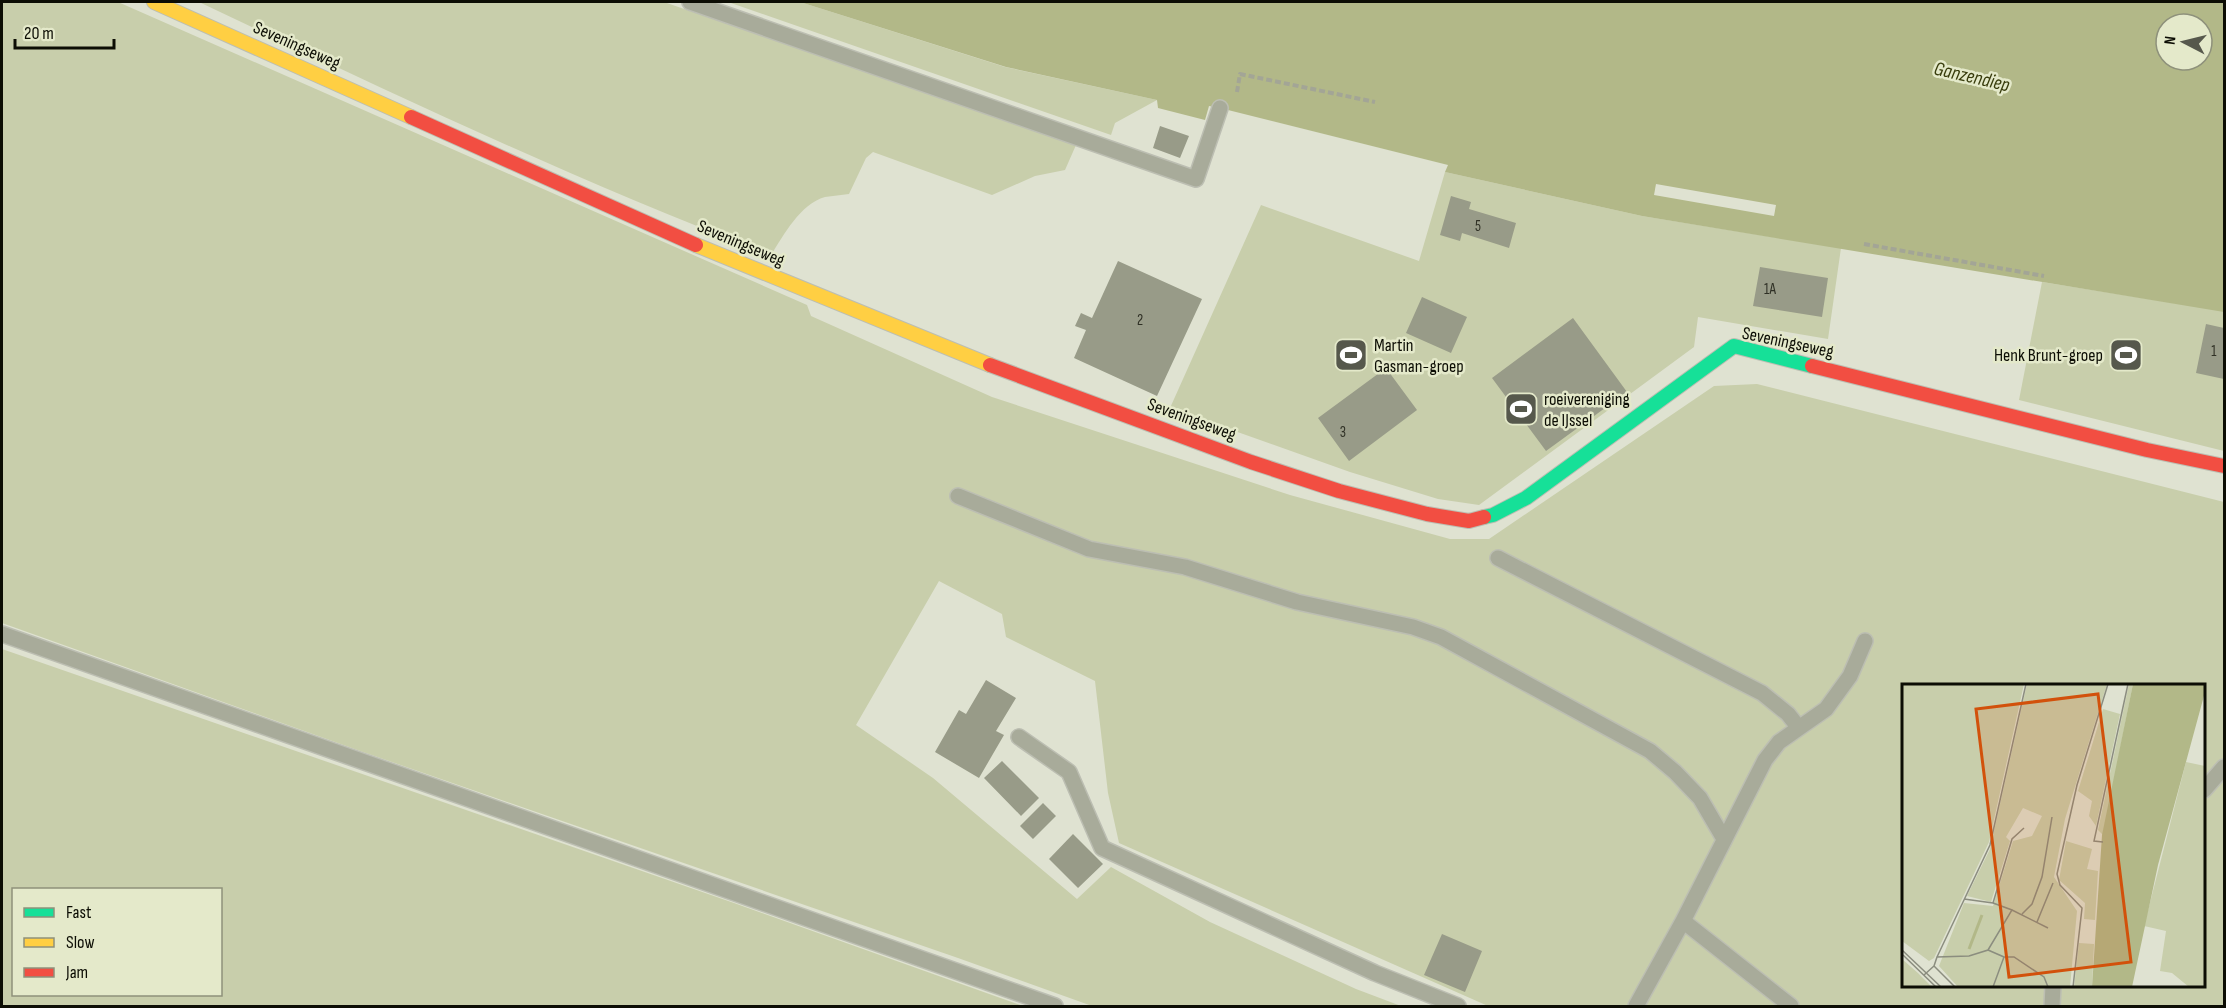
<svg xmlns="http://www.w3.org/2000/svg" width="2226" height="1008" font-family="'Sofia Sans Condensed',sans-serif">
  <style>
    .green { fill: #c8ceab; fill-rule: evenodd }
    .water { fill: #b2b888; fill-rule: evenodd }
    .pier { fill: #dfe2d1 }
    .building { fill: #989b88 }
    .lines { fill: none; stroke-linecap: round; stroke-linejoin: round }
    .lane-casing { stroke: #bcbeb2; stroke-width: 18 }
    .fast-casing { stroke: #bcbeb2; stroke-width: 16 }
    .slow-casing { stroke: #bcbeb2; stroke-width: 16 }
    .jam-casing { stroke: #bcbeb2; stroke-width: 16 }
    .path { stroke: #a3a596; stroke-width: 4; stroke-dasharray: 6 3; stroke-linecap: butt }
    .lane { stroke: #a8ab9a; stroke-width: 15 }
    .fast { stroke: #16e098; stroke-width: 14 }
    .slow { stroke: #ffcf43; stroke-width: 14 }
    .jam { stroke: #f24e42; stroke-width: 14 }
    .labels { text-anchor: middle; stroke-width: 5; stroke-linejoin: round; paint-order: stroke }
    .number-label { font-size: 15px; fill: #2f3025 }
    .street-label { font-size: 18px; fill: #0c0d04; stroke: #e4e9ca }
    .poi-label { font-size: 18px; fill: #0c0d04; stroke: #e4e9ca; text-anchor: start }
    .water-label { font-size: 20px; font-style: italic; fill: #393d0d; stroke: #e4e9ca }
    .inset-river { fill: none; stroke: #b2b888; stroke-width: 3 }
    .inset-road { fill: none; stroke: #8b8d7f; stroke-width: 1.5 }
    .view { fill: #d2510b; fill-opacity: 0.15; stroke: #d2510b; stroke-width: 3 }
    .inset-edge { fill: none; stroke: #0c0d04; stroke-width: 3 }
  </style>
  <rect width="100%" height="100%" fill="#dfe2d1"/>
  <!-- green -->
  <path class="green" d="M2 2H118L807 305 811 316 992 397 1290 495 1450 539H1489L1714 386 1757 384 2224 502V1006H1488L1119 843 1108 793 1095 681 1006 637 1002 614 939 581 856 725 933 778 1077 899 1111 867 1210 922 1356 989 1401 1006H1092L958 958 363 752 2 623ZM1904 686H2204V986H1904Z
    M199 2H664L1076 145 1065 170 1035 176 992 195 873 152 866 158 849 194C841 195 833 196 825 197 800 204 784 235 771 255 576 181 387 91 199 2Z
    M728 2H800L1005 67 1157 100 1115 123 1111 135Z
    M1445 172 1642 216 1841 248 1828 339 1698 317 1694 347 1479 505 1438 499 1350 472 1170 408 1261 205 1419 261Z
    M2042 282 2224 311V451L2019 400Z
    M2 649 734 903 1023 1006H2ZM14 890H220V994H14Z"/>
  <!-- water -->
  <path class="water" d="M800 2H2224V312L1642 216 1445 172 1448 165 1220 108 1209 106 1205 120 1158 108 1157 100 1006 67ZM2166 24H2202V60H2166Z"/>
  <!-- pier -->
  <path class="pier" d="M1656 184 1776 205 1774 216 1654 195Z"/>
  <!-- building -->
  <path class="building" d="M1160 126 1189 136 1180 158 1153 148Z
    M1451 196 1471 202 1469 209 1516 223 1509 248 1462 233 1460 241 1440 235Z
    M1118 261 1202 299 1157 396 1074 358 1086 330 1075 326 1081 313 1092 318Z
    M1760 267 1828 278 1822 317 1753 306Z
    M1422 297 1467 317 1451 353 1406 333Z
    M1573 318 1627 392 1546 451 1492 378Z
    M2206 324 2224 328V379L2196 373Z
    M1386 368 1417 410 1349 461 1318 418Z
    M986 680 1016 698 996 731 1004 735 979 778 935 752 959 710 966 714Z
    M1002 761 1039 798 1021 816 984 778Z
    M1043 803 1056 816 1033 839 1020 826Z
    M1073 834 1103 864 1078 888 1049 859Z
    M1442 934 1482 951 1465 992 1424 975Z"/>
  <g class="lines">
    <!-- lane casing -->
    <g class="lane-casing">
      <path id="lane" d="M690 2 1196 179 1220 108
        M958 496 1089 549 1185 567 1297 602 1413 627 1441 637 1650 751 1675 772 1700 798 1724 839
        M1498 558 1762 693 1788 714 1799 728
        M2 634 1055 1006
        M1019 737 1069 772 1102 848 1375 973 1458 1006
        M2204 790 2224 767
        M1683 921 1765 760 1779 742 1826 709 1850 676 1865 641
        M1636 1006 1683 921 1791 1006
        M2052 1006 2053 986"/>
    </g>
    <!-- fast casing -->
    <g class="fast-casing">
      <path id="fast" d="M1484 517 1493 515 1526 498 1734 346 1812 366"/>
    </g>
    <!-- slow casing -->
    <g class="slow-casing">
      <path id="slow" d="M154 2 411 117
        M696 245 990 365"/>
    </g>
    <!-- jam casing -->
    <g class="jam-casing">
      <path id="jam" d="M411 117 696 245
        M990 365 1251 462 1339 491 1427 514 1469 521 1484 517
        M1812 366 2147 450 2224 466"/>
    </g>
    <!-- path -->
    <path class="path" d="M1237 92 1240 74 1375 102
      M1864 244 2044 276"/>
    <!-- lane -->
    <use href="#lane" class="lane"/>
    <!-- fast -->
    <use href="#fast" class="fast"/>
    <!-- slow -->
    <use href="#slow" class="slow"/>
    <!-- jam -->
    <use href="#jam" class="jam"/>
  </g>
  <!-- icons -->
  <defs>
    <g id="stadium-square" transform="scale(1.725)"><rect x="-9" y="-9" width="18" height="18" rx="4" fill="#56584c" stroke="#e4e9ca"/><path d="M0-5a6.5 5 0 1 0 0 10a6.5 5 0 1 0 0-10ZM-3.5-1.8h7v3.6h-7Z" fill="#fff"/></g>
  </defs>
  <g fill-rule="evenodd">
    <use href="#stadium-square" x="1351" y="355"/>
    <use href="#stadium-square" x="2126" y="355"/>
    <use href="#stadium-square" x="1521" y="409"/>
  </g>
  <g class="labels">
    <!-- number labels -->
    <g class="number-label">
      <text x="1478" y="231">5</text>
      <text x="1770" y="294">1A</text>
      <text x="1140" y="325">2</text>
      <text x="2214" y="356">1</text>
      <text x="1343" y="437">3</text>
    </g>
    <!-- street labels -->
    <g class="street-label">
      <text transform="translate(297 45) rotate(24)" y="6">Seveningseweg</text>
      <text transform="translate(741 243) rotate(23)" y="6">Seveningseweg</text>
      <text transform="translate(1788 342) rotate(12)" y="6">Seveningseweg</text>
      <text transform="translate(1192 419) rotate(20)" y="6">Seveningseweg</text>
    </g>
    <!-- poi labels -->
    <g class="poi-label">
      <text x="1374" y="351">Martin<tspan x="1374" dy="21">Gasman-groep</tspan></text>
      <text x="2103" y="361" text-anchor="end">Henk Brunt-groep</text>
      <text x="1544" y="405">roeivereniging<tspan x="1544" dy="21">de IJssel</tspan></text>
    </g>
    <!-- water labels -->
    <g class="water-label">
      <text transform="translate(1972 76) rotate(13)" y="7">Ganzendiep</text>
    </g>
  </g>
  <!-- overview -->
  <g transform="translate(1902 684)">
    <rect width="303" height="303" fill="#dfe2d1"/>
    <path d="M0 0H122L87 158 32 274 27 277 0 257ZM125 0H205L163 135 152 193 175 227 168 303H56L37 282 62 219 91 222 111 157 130 152 140 132 121 124 104 153 108 157 89 218 65 212 88 165ZM227 0H231L201 151 196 146ZM201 25 218 30 194 142 187 132 190 117 176 107ZM284 78 303 82V303H287L270 289 258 287 264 247 242 242ZM164 157 190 165 185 185 196 187 193 236 182 235 183 219 157 196ZM177 259 192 260 190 303H172ZM0 275 16 289 29 302 0 303Z" fill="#c8ceab"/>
    <path d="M231 0H303V8L256 181 230 303H190L200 151Z" fill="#b2b888"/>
    <path class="inset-river" d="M67 265 80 231"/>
    <path class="inset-road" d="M201 158 192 157 226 0M62 215 91 219M110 226 146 244M120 230 130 220 140 193 150 133M135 238 151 199M0 266 39 303M86 266 102 273 91 303M1 271 34 303M35 273 88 161 124 0M102 273H112L142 293 146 303M32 282 35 273 67 272 86 266 110 226 91 219 110 155 122 144M22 291 32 282 53 303M171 303 180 224 158 201 155 190 175 101 206 0"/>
    <path class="view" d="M196 10 229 278 107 293 74 25Z"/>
    <rect width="303" height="303" class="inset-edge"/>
  </g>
  <!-- border -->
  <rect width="2226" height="1008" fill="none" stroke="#0c0d04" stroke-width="6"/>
  <!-- legend -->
  <rect x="12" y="888" width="210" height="108" fill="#e4e9ca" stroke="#8e917b" stroke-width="1.5"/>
  <rect x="24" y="908" width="30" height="9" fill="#16e098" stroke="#8e917b" stroke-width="1.5"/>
  <text x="66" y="918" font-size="18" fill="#0c0d04">Fast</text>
  <rect x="24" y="938" width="30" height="9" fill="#ffcf43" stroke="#8e917b" stroke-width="1.5"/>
  <text x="66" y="948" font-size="18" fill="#0c0d04">Slow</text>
  <rect x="24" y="968" width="30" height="9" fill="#f24e42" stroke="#8e917b" stroke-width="1.5"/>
  <text x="66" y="978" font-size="18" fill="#0c0d04">Jam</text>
  <!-- north arrow -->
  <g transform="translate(2184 42) rotate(277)"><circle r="28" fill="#e4e9ca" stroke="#8e917b" stroke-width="1.5"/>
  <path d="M0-4.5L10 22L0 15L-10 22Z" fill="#56584c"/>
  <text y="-9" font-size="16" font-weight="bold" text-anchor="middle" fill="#0c0d04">N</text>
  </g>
  <!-- scale -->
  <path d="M15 39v9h99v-9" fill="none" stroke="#0c0d04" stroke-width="3"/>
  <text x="24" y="39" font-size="18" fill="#0c0d04" stroke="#e4e9ca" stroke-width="4.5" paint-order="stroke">20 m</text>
</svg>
